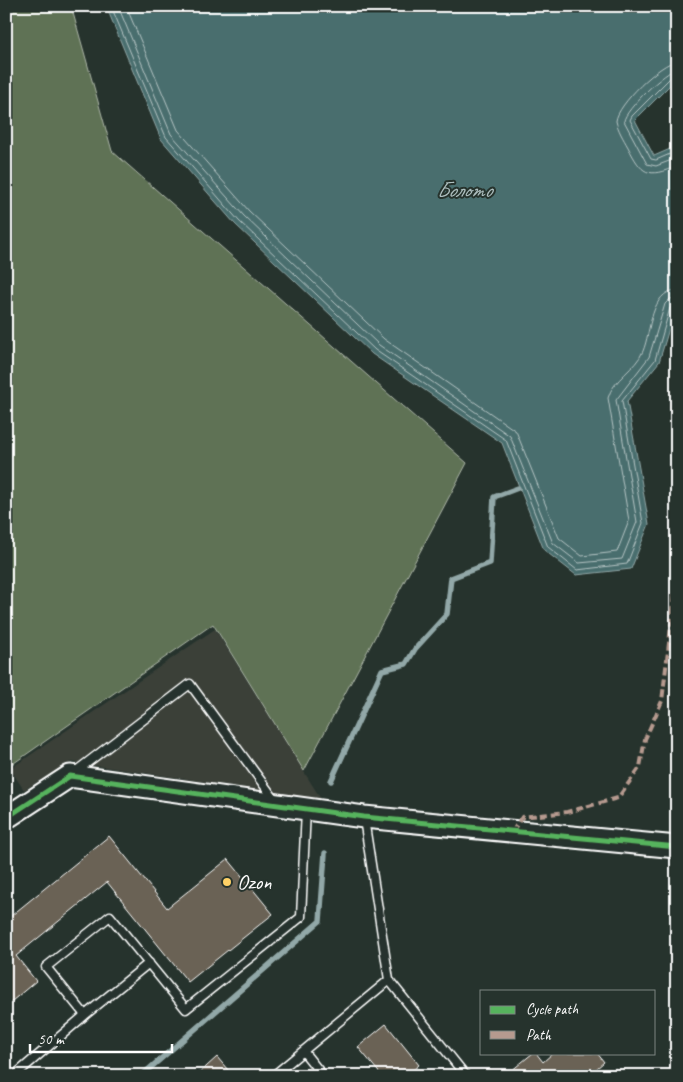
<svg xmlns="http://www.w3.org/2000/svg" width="683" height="1082" font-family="Caveat,sans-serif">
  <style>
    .built { fill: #3b4139 }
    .green { fill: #5f7255; stroke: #afb8aa }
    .water { fill: #496e6e; stroke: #92a8a8 }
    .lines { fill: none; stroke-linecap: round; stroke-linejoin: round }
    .shore { stroke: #b6c5c5; stroke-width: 1 }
    .stream { stroke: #92a8a8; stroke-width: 5.5 }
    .building { fill: #6b6254; stroke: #fff }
    .lane-casing { stroke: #fff; stroke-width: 11 }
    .secondary-casing { stroke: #fff; stroke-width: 25 }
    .lane { stroke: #26332d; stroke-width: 8 }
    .secondary { stroke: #26332d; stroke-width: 21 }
    .quiet { stroke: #b69a8f; stroke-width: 4; stroke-dasharray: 8 4; stroke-linecap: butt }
    .cycleway-casing { stroke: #26332d; stroke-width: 8 }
    .cycleway { stroke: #56b35d; stroke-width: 5 }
    .poi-dot { fill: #ffd166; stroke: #26332d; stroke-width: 2 }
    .labels { text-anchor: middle; stroke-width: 4; stroke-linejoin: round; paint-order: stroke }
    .poi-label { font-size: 21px; fill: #fff; stroke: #26332d; text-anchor: start }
    .water-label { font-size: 22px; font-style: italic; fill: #adbebe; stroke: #26332d }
  </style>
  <rect width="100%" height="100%" fill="#26332d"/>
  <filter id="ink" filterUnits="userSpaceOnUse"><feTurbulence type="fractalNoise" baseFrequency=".02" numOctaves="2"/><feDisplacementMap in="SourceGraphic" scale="10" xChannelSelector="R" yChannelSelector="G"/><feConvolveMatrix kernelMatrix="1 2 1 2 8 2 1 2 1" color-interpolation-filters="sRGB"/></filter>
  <g filter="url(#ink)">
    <!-- built -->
    <path class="built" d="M215 629 321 799 71 762 24 790 10 769Z"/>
    <!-- green -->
    <path class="green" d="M6 6H71L112 151 467 463 304 771 213 624 14 763 6 762Z"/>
    <!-- water -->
    <path class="water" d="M106 6H677V78L635 120 654 156 677 146V302L659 362 627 401 649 524 631 569 576 575 544 550 502 443 372 354 235 224 161 139Z"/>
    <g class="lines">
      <!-- shore -->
      <path class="shore" d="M111 6 166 137 239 221 375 350 506 440 548 547 577 570 627 564 643 523 622 401 655 360 670 308 677 304
        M118 6 171 134 244 216 379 345 510 436 553 543 579 563 622 559 637 522 616 400 649 357 665 304 670 299 677 298
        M126 6 178 130 249 211 384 339 516 431 559 538 582 556 617 552 629 521 608 398C613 379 636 369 643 351 651 332 650 291 677 290
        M677 61C661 62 617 105 616 121 618 130 623 138 628 147 642 174 647 179 677 166
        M677 69C666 70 625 110 624 121L647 164 656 166 677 158
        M677 75 671 77 632 116 630 120 651 159 656 160 677 151"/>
      <!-- stream -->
      <path class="stream" d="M331 781 382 670 406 664 415 649 447 614 451 578 490 563 494 497 518 488
        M141 1076 320 921 325 853"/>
    </g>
    <!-- building -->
    <path class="building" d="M109 836 167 908 228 859 273 914 188 982 107 882 16 956 36 981 6 1006V920Z
      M386 1024 419 1065 406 1076H382L358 1047Z
      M533 1053H536L543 1062 553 1053H597L604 1062 588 1076H505Z
      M217 1057 233 1076H196Z"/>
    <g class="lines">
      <!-- lane casing -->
      <g class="lane-casing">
        <path id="lane" d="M75 772 190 684 275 800
          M389 980 466 1076
          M85 1015 149 963
          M303 1051 323 1076
          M14 1076 85 1015 46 967 110 916 186 1009 301 917 306 810
          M273 1076 389 980 364 819
          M613 1076 615 1074"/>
      </g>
      <!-- secondary casing -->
      <g class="secondary-casing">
        <path id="secondary" d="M6 815 9 816 70 776 364 817 677 847"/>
      </g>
      <!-- lane -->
      <use href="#lane" class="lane"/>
      <!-- secondary -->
      <use href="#secondary" class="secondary"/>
      <!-- quiet -->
      <path class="quiet" d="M512 832 522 817 567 812 618 798 640 767 645 739 662 701 677 577"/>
      <!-- cycleway casing -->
      <g class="cycleway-casing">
        <path id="cycleway" d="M6 815 9 816 70 776 364 817 677 847"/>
      </g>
      <!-- cycleway -->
      <use href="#cycleway" class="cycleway"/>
    </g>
  </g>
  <!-- markers -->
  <circle class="poi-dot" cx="227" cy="882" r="5"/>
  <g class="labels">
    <!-- poi labels -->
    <g class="poi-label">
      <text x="237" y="889">Ozon</text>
    </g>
    <!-- water labels -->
    <g class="water-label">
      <text x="464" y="197">Болото</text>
    </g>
  </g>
  <!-- margin -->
  <rect width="683" height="1082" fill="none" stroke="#26332d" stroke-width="25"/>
  <rect x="12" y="12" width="658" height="1057" fill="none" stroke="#fff" stroke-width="2" filter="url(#ink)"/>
  <!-- legend -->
  <rect x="480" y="990" width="175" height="65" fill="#26332d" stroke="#7d8581"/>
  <rect x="490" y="1006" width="25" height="8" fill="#56b35d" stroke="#7d8581"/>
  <text x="526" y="1014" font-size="15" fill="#ffffff">Cycle path</text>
  <rect x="490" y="1031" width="25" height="8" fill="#b69a8f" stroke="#7d8581"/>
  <text x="526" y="1040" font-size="15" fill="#ffffff">Path</text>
  <!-- scale -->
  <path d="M30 1044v8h142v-8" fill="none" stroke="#ffffff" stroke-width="2.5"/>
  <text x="38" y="1044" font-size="15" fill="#ffffff" stroke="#26332d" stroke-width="4" paint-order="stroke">50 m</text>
</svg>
